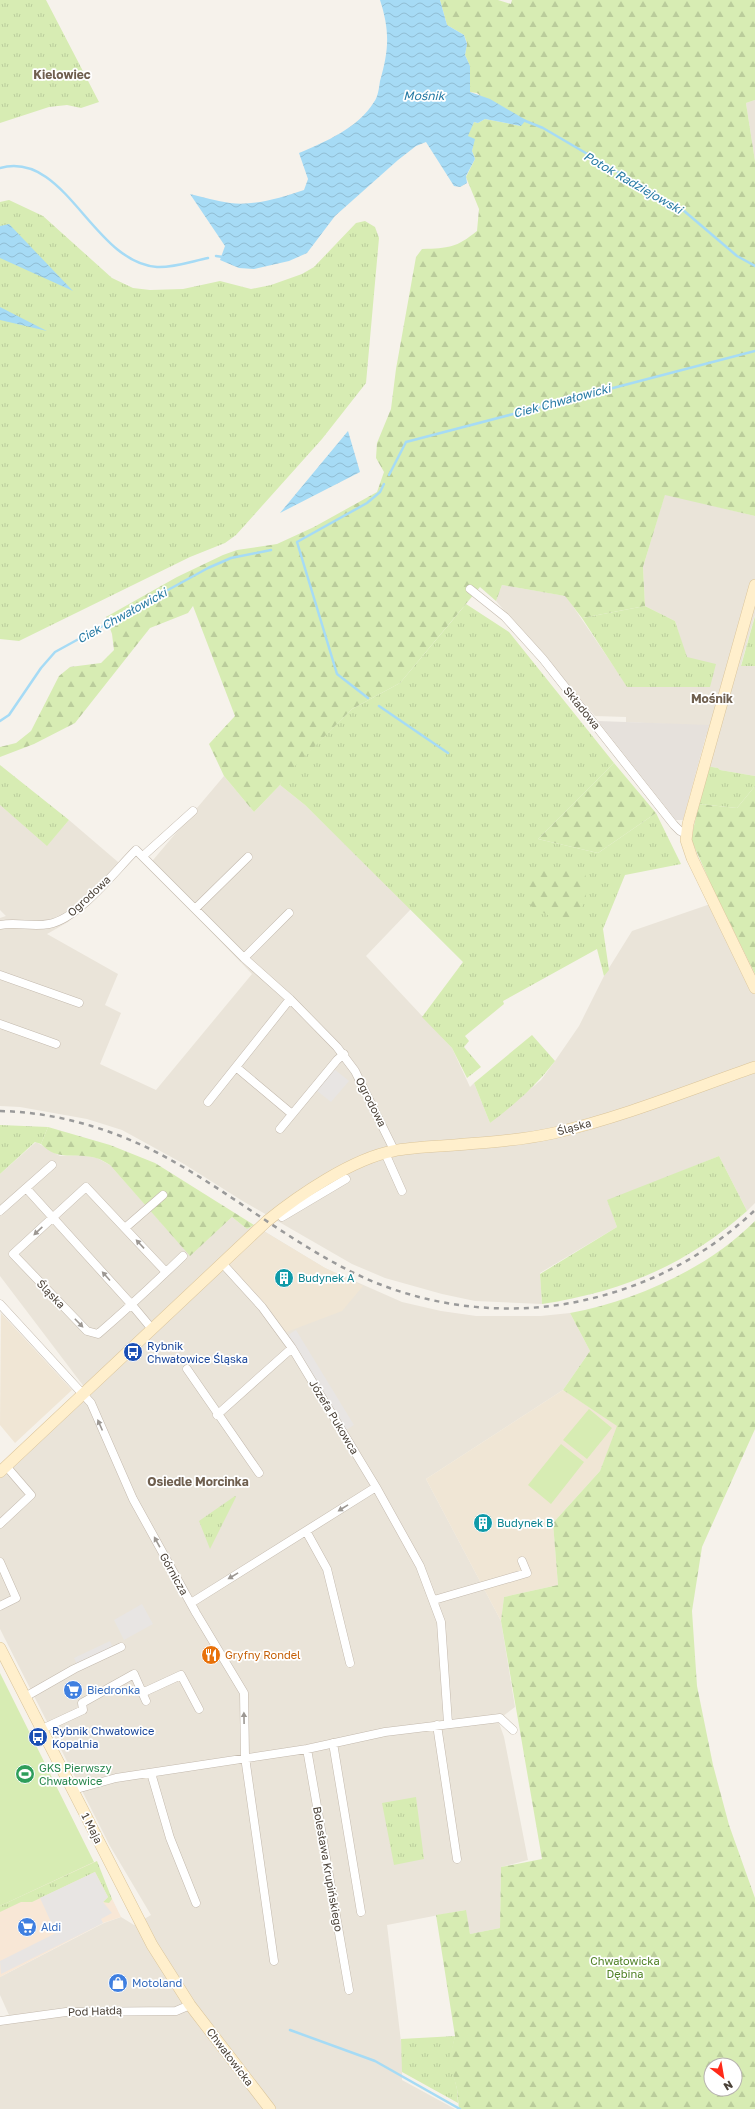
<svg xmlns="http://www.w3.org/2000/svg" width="755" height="2109" font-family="'Golos Text',sans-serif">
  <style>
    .residential { fill: #eae4d9 }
    .commercial { fill: #f8e7d6 }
    .industrial { fill: #e6e1dc }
    .education { fill: #f0e6d5 }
    .grass { fill: url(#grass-tufts) }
    .forest { fill: url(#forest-firs); fill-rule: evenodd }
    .garden { fill: #d7ecb3 }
    .parking { fill: #e8e5e3 }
    .water { fill: url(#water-waves) }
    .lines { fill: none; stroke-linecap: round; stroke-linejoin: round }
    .stream { stroke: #a6dbf5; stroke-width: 2.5 }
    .street-casing { stroke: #c3b9ad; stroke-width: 9 }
    .secondary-casing { stroke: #dbc59b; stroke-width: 12 }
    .street { stroke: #fff; stroke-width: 8 }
    .secondary { stroke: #ffefcc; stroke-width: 11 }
    .rail { stroke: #9a9a9a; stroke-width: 2.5; stroke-dasharray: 5 5; stroke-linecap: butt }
    .oneway { fill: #9c9792 }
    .labels { text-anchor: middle; stroke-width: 3.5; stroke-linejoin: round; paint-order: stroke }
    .street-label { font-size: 11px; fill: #4b4238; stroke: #fff }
    .culture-label { font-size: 11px; fill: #0d838f; stroke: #fff; text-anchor: start }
    .transit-label { font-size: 11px; fill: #164399; stroke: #fff; text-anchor: start }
    .food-label { font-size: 11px; fill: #c56008; stroke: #fff; text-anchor: start }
    .shop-label { font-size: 11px; fill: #366cbe; stroke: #fff; text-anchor: start }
    .leisure-label { font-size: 11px; fill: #27864d; stroke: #fff; text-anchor: start }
    .park-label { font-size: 11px; fill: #508227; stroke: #fff }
    .neighbourhood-label { font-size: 12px; font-weight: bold; fill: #6f5f4f; stroke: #fff }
    .water-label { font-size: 12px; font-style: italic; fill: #267aa4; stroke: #fff }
  </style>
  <defs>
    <pattern id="grass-tufts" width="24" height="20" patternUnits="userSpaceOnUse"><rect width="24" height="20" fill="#d7ecb3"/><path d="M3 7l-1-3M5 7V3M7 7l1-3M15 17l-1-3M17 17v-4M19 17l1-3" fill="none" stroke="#bacc9b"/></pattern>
    <pattern id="forest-firs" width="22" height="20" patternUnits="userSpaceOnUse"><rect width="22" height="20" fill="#d7ecb3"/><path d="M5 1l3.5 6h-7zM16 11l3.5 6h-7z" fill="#bacc9b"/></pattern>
    <pattern id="water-waves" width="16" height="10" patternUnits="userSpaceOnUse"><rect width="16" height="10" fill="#a6dbf5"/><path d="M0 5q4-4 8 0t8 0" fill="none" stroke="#90bdd3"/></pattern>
  </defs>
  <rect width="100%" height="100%" fill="#f6f2eb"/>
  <!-- residential -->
  <path class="residential" d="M755 100V161L746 103Z
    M665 494 755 516V615L741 665 755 666V776L720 770 718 768 706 766V726L626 722V717L595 716 496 601 502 585 566 596 627 686 686 657 675 621 645 606 643 567Z
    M224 776 254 812 280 785 305 805 411 909 366 956 452 1048 470 1087 474 1083 490 1123 541 1080 555 1061 579 1026 604 976 632 931 719 901 755 975V1203L747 1211 719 1156 608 1201 617 1227 540 1273 542 1304 475 1301 442 1294 385 1278 352 1264 241 1200 184 1164 122 1130 87 1119 20 1107 0 1106V918L6 916 0 910V805L47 845 69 820 118 862 121 872 68 922 47 934 118 974 105 1005 121 1013 100 1064 156 1090 252 974 148 866Z
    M36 1142 60 1156 81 1155 97 1158 110 1165 190 1255 232 1217 247 1229 254 1225 325 1268 402 1302 441 1311 476 1316H541L570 1313 590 1351 563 1390 426 1479 501 1621 515 1707 498 1720 504 1737 528 1860 501 1867 500 1928 470 1934 465 1910 387 1925 402 2050V2080L455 2109H0V2017L9 2015 0 1995V1977L104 1923 121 1917 134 1925 151 1915 110 1846 0 1629V1477L88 1392 0 1276V1174Z"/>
  <!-- commercial -->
  <path class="commercial" d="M94 1862 121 1917 103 1923 0 1977V1906Z"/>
  <!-- industrial -->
  <path class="industrial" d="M598 721 709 725 683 820H676Z"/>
  <!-- education -->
  <path class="education" d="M260 1229 325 1268 363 1286 342 1311 284 1333 264 1303 227 1263Z
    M1 1313 72 1390 15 1443 0 1425Z
    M563 1390 618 1426 600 1471 553 1523 558 1585 504 1597 501 1621 426 1479Z"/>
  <!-- grass -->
  <path class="grass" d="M0 0H46L99 102 81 108 67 105 49 107 0 123Z
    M9 200 43 216 112 278 133 288 150 290 183 289 220 281 251 289 271 285 302 274 314 267 356 223 365 221 375 227 379 238 366 383 322 439 236 535 225 543 190 557 19 641 0 639V202Z
    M466 604 509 632 614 763 538 839 598 853 656 813 681 864 625 875 603 929 609 970 604 976 597 949 503 1001 504 1004 465 1036 469 1041 464 1047 481 1067 467 1078 452 1048 422 1017 463 962 305 805 280 785 284 776 352 709 400 683Z
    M645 606 675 621 687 657 716 664 710 687H627L582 618Z
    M755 616V666H741Z
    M0 765 69 820 47 846 0 805Z
    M706 766 718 768 720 770 755 776V786L737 808 699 804Z
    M532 1035 555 1061C536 1086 515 1104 490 1123L474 1083Z
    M0 1125 48 1127 41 1144 35 1142 0 1174Z
    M719 1156 747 1211C686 1265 622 1292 542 1304L540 1274 617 1227 607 1200Z
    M235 1496 236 1497 210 1549 199 1521Z
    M416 1797 424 1859 394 1865 382 1803Z
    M97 1861 112 1899 109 1903 103 1902 108 1897 95 1872 32 1902H21L0 1912V1906Z
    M455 2036 450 2060 457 2089 458 2103 402 2072 401 2039Z"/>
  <!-- forest -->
  <path class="forest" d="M440 0H498L511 4 512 0H755V100L746 103 755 161V516L665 495 643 567 645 606 582 618 565 596 502 585 496 601 480 587 400 683 352 709 285 776 280 785 254 812 224 776 209 744 235 716 193 606 188 613 150 628 75 723 34 744 0 757V747L16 743 31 731 59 676 70 667 101 663 114 650 112 634 106 617 177 577 223 555 237 550 277 544 314 527 377 492 384 472 376 458 377 443 391 409 396 369 416 257 422 249C449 248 456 248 477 231L479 209 466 177 475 159 472 151 473 146 467 136 474 122 478 123 485 119 521 126 477 93 470 92V66L465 55 467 43 464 35 447 25Z
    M614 763 656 813 598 853 538 839Z
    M755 786V974L713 889 691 839 699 804 737 808Z
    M526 867 585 871C588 898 588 908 563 923L531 906Z
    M48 1127 110 1145 155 1163 254 1225 247 1229 232 1217 190 1256 110 1165C105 1162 100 1159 96 1158 74 1152 58 1162 41 1144Z
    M755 1221V1429L702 1547 692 1611 697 1686 713 1765 729 1825 755 1898V2109H459L457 2089 449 2060 455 2036 436 1915 466 1910 470 1934 500 1928 501 1867 542 1859 501 1621 504 1597 558 1585 553 1523 600 1471 617 1426 563 1390 590 1351 570 1313C635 1301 707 1269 755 1221ZM711 2065H735V2089H711Z"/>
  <!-- garden -->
  <path class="garden" d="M589 1409 612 1428 587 1459 563 1440Z
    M561 1444 584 1462 551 1504 528 1485Z
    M0 1673 94 1862 0 1906Z"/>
  <!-- parking -->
  <path class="parking" d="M334 1069 349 1081 331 1102 316 1090Z
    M296 1330 354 1425 346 1430 288 1335Z
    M142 1604 153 1624 124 1640 114 1620Z
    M110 1641 114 1650 78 1667 74 1658Z
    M95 1872 108 1897 103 1902 112 1913 101 1919 103 1923 1 1974 0 1961 56 1933 40 1898Z"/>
  <!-- water -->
  <path class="water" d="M380 0H440L447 25 464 35 467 44 465 55 470 66V92L490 99 526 120 521 126 485 119 478 123 474 122 468 136 475 139 472 151 475 159 466 176 467 183 460 187 454 186 426 142 416 146 398 160 335 216 307 253 289 261 254 269 239 268 220 260 225 246 190 194C203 197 217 201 230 203 255 206 280 198 304 190L308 179 299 153C325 142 358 128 374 102 378 97 379 88 380 81 389 50 390 31 380 0Z
    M9 224 73 291 0 258V226Z
    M0 307 47 331 0 320Z
    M348 431 360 472 280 513Z"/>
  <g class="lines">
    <!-- stream -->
    <path class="stream" d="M523 120 543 128 683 210 737 256 755 266
      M0 168C66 150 92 262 157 267 173 268 193 261 208 258
      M216 256 223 257
      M389 475 406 442 755 351
      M368 698 337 674 297 542 367 503 380 492 384 484
      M379 706 448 753
      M0 721 9 715 41 668 55 652 208 568 231 558 271 550
      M290 2030 375 2061 460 2109"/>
    <!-- street casing -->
    <g class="street-casing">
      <path id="street" d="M470 589 505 617 543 659 674 825 680 831 686 834
        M143 856 193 811
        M195 909 248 857
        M0 925C16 922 33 927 49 924 78 919 115 871 136 850L244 958 290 999 337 1047 355 1071 394 1150
        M244 958 289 913
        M0 975 79 1003
        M0 1024 56 1044
        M236 1067 292 1114
        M208 1102 290 999
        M280 1129 337 1060 344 1054
        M385 1153 402 1191
        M26 1188 132 1305 152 1329
        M0 1211 52 1165
        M278 1212 282 1217 346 1179
        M125 1228 163 1195
        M222 1263 262 1307 292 1348 376 1487 420 1566 441 1622 448 1723
        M166 1272 86 1187 13 1254 87 1331 98 1334C127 1309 155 1283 183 1256
        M0 1304 91 1403 133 1499 196 1613 244 1693 245 1757 274 1961
        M187 1369 259 1473
        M217 1415 292 1348
        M0 1524 31 1495 6 1466
        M306 1531 327 1569 350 1663
        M0 1562 16 1598 0 1606
        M434 1600 527 1573 522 1561
        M191 1603 376 1487
        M142 1693 181 1675 199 1709
        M25 1697 74 1669 121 1647
        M437 1725 457 1859
        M42 1729 83 1710 82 1703 134 1674 146 1701
        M333 1743 361 1912
        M307 1749 349 1990
        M151 1773 170 1838 196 1903
        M73 1790 116 1778 307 1749 385 1732 500 1718 513 1730
        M0 2021 66 2012 176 2011 190 2005"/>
    </g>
    <!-- secondary casing -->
    <g class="secondary-casing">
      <path id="secondary" d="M755 585 688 824 686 840 692 858 755 988
        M0 1472 267 1221C299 1195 352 1159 393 1151 408 1148 425 1147 441 1146 479 1143 517 1141 554 1133 623 1117 689 1090 755 1067
        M0 1648 152 1945 190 2005 270 2109"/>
    </g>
    <!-- street -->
    <use href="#street" class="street"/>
    <!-- secondary -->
    <use href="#secondary" class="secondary"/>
    <!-- rail -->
    <path class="rail" d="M0 1111C51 1112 102 1126 148 1148 219 1183 280 1236 350 1271 421 1307 507 1318 585 1300 648 1286 708 1255 755 1210"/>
  </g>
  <!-- one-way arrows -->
  <defs><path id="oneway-solid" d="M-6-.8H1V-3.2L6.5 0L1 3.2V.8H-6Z"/></defs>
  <g class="oneway">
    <use href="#oneway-solid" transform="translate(38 1231) rotate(137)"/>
    <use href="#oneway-solid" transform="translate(140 1244) rotate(-133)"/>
    <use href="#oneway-solid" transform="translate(106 1276) rotate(-132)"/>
    <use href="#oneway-solid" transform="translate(79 1323) rotate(46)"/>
    <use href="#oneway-solid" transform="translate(100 1425) rotate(-114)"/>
    <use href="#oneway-solid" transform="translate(343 1508) rotate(148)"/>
    <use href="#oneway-solid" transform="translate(157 1542) rotate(-119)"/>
    <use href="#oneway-solid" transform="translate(233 1576) rotate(149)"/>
    <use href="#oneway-solid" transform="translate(244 1718) rotate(-91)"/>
  </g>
  <!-- icons -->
  <defs>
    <g id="building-disc" transform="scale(1)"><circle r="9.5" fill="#0f9aa8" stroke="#fff"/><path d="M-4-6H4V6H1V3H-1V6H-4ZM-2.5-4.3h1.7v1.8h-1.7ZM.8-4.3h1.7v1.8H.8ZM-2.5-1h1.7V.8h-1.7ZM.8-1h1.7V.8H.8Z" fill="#fff"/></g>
    <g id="bus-disc" transform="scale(1)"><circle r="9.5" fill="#1a4fb4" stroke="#fff"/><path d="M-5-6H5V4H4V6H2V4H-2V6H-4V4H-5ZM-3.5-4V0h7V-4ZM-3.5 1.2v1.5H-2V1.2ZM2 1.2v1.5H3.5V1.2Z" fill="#fff"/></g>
    <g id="restaurant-disc" transform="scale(1)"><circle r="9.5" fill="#e8710a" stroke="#fff"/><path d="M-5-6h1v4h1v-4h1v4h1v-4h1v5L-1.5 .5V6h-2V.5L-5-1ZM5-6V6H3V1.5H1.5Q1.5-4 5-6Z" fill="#fff"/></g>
    <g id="supermarket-disc" transform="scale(1)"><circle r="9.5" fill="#3f7fe0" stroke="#fff"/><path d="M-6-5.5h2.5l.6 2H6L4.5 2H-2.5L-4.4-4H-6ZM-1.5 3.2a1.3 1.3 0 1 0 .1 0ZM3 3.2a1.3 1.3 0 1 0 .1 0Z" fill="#fff"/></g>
    <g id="stadium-disc" transform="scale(1)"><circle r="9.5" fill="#2e9e5b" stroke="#fff"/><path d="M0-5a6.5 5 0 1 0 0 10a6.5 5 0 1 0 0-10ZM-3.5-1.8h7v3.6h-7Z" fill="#fff"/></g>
    <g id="shop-disc" transform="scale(1)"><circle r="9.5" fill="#3f7fe0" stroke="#fff"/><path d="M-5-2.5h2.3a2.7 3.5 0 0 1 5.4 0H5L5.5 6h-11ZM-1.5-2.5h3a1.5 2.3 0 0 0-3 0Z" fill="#fff"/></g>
  </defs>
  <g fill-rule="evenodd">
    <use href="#building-disc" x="284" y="1278"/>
    <use href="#bus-disc" x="133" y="1352"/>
    <use href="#building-disc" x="483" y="1523"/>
    <use href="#restaurant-disc" x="211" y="1655"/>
    <use href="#supermarket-disc" x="73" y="1690"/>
    <use href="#bus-disc" x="38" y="1737"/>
    <use href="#stadium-disc" x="25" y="1774"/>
    <use href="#supermarket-disc" x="27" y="1927"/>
    <use href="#shop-disc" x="118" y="1983"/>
  </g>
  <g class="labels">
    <!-- street labels -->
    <g class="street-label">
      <text transform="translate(582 708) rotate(51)" y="4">Składowa</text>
      <text transform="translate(89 896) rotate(-43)" y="4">Ogrodowa</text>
      <text transform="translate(371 1102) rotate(63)" y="4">Ogrodowa</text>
      <text transform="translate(574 1127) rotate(-15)" y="4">Śląska</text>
      <text transform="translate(51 1294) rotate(46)" y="4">Śląska</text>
      <text transform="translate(334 1417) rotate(59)" y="4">Józefa Pukowca</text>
      <text transform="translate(174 1574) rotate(61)" y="4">Górnicza</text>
      <text transform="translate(92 1828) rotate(63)" y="4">1 Maja</text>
      <text transform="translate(328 1869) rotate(80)" y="4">Bolesława Krupińskiego</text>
      <text transform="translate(95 2011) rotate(-2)" y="4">Pod Hałdą</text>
      <text transform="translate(230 2057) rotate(53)" y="4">Chwałowicka</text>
    </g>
    <!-- culture labels -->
    <g class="culture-label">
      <text x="298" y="1282">Budynek A</text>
      <text x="497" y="1527">Budynek B</text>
    </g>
    <!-- transit labels -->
    <g class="transit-label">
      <text x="147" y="1350">Rybnik<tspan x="147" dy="13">Chwałowice Śląska</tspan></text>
      <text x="52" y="1735">Rybnik Chwałowice<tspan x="52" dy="13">Kopalnia</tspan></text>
    </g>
    <!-- food labels -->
    <g class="food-label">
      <text x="225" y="1659">Gryfny Rondel</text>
    </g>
    <!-- shop labels -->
    <g class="shop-label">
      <text x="87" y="1694">Biedronka</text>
      <text x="41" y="1931">Aldi</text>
      <text x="132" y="1987">Motoland</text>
    </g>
    <!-- leisure labels -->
    <g class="leisure-label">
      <text x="39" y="1772">GKS Pierwszy<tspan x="39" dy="13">Chwałowice</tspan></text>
    </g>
    <!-- park labels -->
    <g class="park-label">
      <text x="625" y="1965">Chwałowicka<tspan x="625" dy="13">Dębina</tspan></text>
    </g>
    <!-- neighbourhood labels -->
    <g class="neighbourhood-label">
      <text x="62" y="79">Kielowiec</text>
      <text x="712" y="703">Mośnik</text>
      <text x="198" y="1486">Osiedle Morcinka</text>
    </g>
    <!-- water labels -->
    <g class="water-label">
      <text x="424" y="100">Mośnik</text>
      <text transform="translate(633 183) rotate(30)" y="4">Potok Radziejowski</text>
      <text transform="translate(562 401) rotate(-15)" y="4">Ciek Chwałowicki</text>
      <text transform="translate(122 616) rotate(-29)" y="4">Ciek Chwałowicki</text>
    </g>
  </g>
  <!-- north arrow -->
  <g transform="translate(723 2077) rotate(149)"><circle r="19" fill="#ffffff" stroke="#b7b3af"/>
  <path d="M0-3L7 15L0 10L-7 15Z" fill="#ff2a19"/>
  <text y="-6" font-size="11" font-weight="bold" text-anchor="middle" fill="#4b4238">N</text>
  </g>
</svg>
